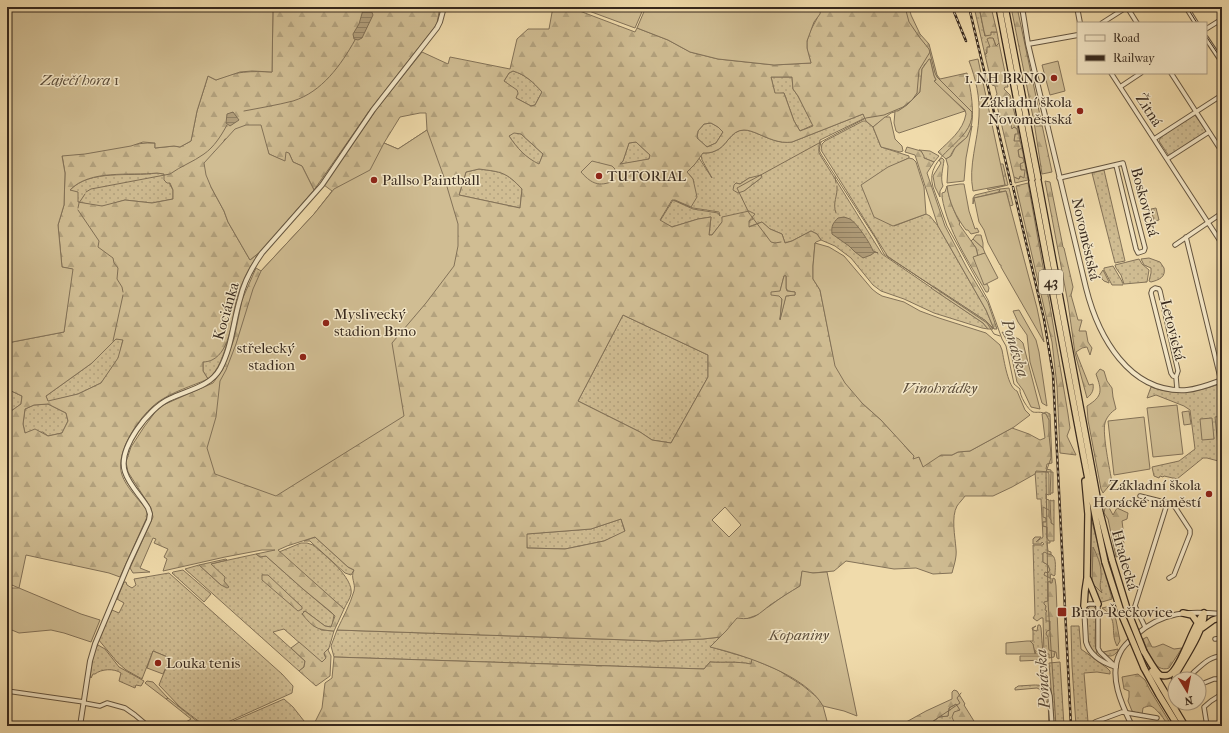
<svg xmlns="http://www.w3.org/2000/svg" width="1229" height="733" font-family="'IM FELL French Canon',serif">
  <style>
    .grass { fill: url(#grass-dots); stroke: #837258; fill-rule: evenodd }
    .forest { fill: url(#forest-firs); stroke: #837258; fill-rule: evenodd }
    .garden { fill: #d0bd93; stroke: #837258 }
    .water { fill: url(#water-rules); stroke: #806f55 }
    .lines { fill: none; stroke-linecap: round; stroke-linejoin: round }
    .stream { stroke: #806f55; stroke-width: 1 }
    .minor-casing { stroke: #645540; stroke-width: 5.5 }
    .tertiary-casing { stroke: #645540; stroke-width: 6 }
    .trunk-casing { stroke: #36281d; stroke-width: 8 }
    .minor { stroke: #f5e8c8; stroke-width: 3.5 }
    .tertiary { stroke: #f5e8c8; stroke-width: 4 }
    .trunk { stroke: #f0dbab; stroke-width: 5.5 }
    .tram { stroke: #36281d; stroke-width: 1 }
    .rail-casing { stroke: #36281d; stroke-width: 2.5 }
    .rail { stroke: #f5e8c8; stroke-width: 1; stroke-dasharray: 3; stroke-linecap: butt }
    .trunk-bridge-casing { stroke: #36281d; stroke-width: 8; stroke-linecap: butt }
    .trunk-bridge { stroke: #f0dbab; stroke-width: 5.5 }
    .poi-dot { fill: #8f2418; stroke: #f5e8c8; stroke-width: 1.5 }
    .labels { text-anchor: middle; stroke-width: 3; stroke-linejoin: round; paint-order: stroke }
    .shield { fill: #f5e8c8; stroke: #6f6250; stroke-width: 1 }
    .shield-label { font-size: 14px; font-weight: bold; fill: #36281d }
    .poi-label { font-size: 15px; fill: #36281d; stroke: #f5e8c8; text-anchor: start }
    .park-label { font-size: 15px; font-style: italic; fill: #5c4d3a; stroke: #f5e8c8 }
    .street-label { font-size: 15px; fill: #36281d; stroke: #f5e8c8 }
    .water-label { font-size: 16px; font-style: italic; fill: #5b4b39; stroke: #f5e8c8 }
  </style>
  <defs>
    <pattern id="grass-dots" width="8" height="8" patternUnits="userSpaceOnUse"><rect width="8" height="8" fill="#d0bd93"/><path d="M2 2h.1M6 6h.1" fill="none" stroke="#b3a27e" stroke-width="1.8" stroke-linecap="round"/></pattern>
    <pattern id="forest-firs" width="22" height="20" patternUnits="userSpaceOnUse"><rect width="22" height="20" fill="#d0bd93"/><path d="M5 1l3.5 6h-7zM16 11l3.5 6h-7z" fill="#b3a27e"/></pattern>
    <pattern id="water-rules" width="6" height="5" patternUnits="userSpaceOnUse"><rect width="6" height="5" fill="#b19e7b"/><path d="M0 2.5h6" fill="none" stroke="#918164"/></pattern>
  </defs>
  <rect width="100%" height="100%" fill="#f0dbab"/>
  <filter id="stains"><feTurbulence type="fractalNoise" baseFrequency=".005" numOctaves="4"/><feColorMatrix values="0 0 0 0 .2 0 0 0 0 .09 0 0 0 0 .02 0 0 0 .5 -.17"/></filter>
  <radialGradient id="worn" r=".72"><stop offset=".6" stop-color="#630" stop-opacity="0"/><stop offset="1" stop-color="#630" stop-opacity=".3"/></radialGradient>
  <!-- grass -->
  <path class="grass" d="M974 7H979L985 36 991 32H997L999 43 996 46 993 38 985 55Z
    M513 71C526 75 533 82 542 92L535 105 531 106 516 98 504 81 509 73Z
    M771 77H792L793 89 798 96 813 125 800 131 794 121 784 93 775 94Z
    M863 114 865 118 820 140 819 146V153L882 254 983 323 988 329 982 328 934 313 904 299 881 291 873 285 851 258 835 246 821 240 817 234 811 231 792 241 785 243 782 234 770 229 762 222 748 227 749 221 753 219 749 211 722 222 712 235H709L711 217 698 219 672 227 660 221 673 200 693 209 718 213 720 216 719 212 693 208 674 200 690 207 693 179 687 172 699 158 712 178 702 160 701 155 703 153C707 153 711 153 715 151 727 147 730 130 744 130 748 130 753 132 756 133 768 138 779 144 792 142ZM749 178H761L744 191 736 183 740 184Z
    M1194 114 1207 132 1169 156 1159 141 1161 137Z
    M1010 119H1016L1020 141 1014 142 1015 134 1018 133 1017 129 1014 127 1012 129 1010 125Z
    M863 121H866L873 127 881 147 909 156V158L900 162 894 226 926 214 930 216 938 226 986 310 994 329 986 321 888 257 821 150 822 144 825 141Z
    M711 123 718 127 723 132 716 143 707 147 697 138 698 131 704 124Z
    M514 132 521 134 543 154 539 165C526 158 517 148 509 136Z
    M636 142 650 155 649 159 620 165 623 161 629 143Z
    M1022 148 1028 180 1015 183 1014 177 1019 179 1024 170H1021L1018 150Z
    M919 150 930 151 939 156 934 162 924 158 921 151Z
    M479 169C502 172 506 172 522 189L520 208 459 195 466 172Z
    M1104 170 1125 261 1115 263 1092 173Z
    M157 173 164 174 173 190V199L152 203 125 200 102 207 78 202 70 190C90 169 130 177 157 173Z
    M1000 189 999 192 974 198 973 204V198L975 195Z
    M1156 208 1159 220 1154 221 1151 209Z
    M973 239 983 248 985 253 978 256 976 248 971 241Z
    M1149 258 1160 262 1164 268C1166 277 1159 280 1151 282L1149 281 1151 273V268L1144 265 1141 259Z
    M1139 259 1142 264 1149 270 1147 282 1124 284 1121 275 1116 268 1115 265Z
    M1113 266 1123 283V285H1112L1104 270V268Z
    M1103 270 1109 282V283L1104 281 1099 276Z
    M623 315 708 355V377L671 443 652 440 640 432 578 401Z
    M116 339H123L119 358 101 383 78 394 48 402 46 396 92 363Z
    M228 341C223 355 219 370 208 379L203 371V362C218 359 220 353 228 341Z
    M1222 383V462L1207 458H1203L1177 479 1164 476 1163 477 1160 476 1159 478 1154 476 1152 467 1179 461 1195 449 1190 410 1184 406 1156 395 1147 398 1151 387C1176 396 1198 392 1222 383Z
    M7 389 22 396 21 404 7 414Z
    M48 404 66 413 68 421 62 433 48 436 43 432 25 433 23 424 25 409 34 405Z
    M1035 472H1048L1049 474V495L1046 494V499L1049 500V517L1046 518 1047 522H1043V526L1047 527V538L1050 541V543H1047L1048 551 1051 552V555L1043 553V562L1048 565 1050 570 1048 573 1050 578H1051V583L1048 582V601L1046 606C1052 621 1048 634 1049 649L1055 652 1054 657 1049 658V654H1044L1043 618H1041L1037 621 1033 618 1035 615 1033 545H1042L1044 544 1042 542 1041 544H1033V539L1035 537H1041L1036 542 1043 537 1041 499H1037Z
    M1051 472H1053V493H1051L1050 495Z
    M1050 500 1052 501 1054 500V525L1051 523Z
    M1090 514 1112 599 1102 602 1097 599 1090 581Z
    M621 519 625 532 604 541 565 549 527 548 526 534 591 529Z
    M315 537 348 567 354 570 351 575 345 573 312 543 310 541H304Z
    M301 543H307L313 545C325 555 354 578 351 594 350 599 346 604 344 609L279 552Z
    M256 554 260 557 266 556 303 589 334 615 332 626 331 627 325 626 305 611 303 612 321 630 334 631 329 648 324 654 326 658 323 662H321L284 629 273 632 305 661 304 667 299 671 185 569 199 565 221 585 224 581 210 564ZM262 575 268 576 302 607Z
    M183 570 211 594 204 602 172 573 173 572Z
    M169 573 282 674 293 686 292 693 219 726H205L180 707 159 685 170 658 153 651 142 679 126 670 117 662 98 639 112 610 119 613 124 603 117 599 124 582H126L127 585 132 588 136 585 134 579Z
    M1090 606H1093L1096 609 1095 643 1097 653 1096 654C1084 642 1087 624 1088 609Z
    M1038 625H1040L1041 628 1043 654H1035L1036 651 1034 650 1033 644 1030 641H1033V631L1032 628 1036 626 1033 628V630L1037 631Z
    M1071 626H1079L1081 649 1107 668 1110 671V674L1097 672 1084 673 1088 722 1091 726H1076L1072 666Z
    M337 630 658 641 703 639 721 637 711 647 752 659 751 664C737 661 724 663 710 662L704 669 334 657 331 646Z
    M98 645 105 649 119 667 144 681 141 686 136 685 135 688 119 681 121 673C114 668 101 669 95 674H93L91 678 90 676C92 666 92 653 98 645Z
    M1118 649V651C1113 657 1109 658 1103 652Z
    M1060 662 1064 726H1054L1049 663Z
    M1034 685C1038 685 1044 685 1046 689 1050 695 1049 715 1049 724L1048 702H1043L1041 690 1037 688 1015 690V688L1017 687 1018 686Z
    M168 698 203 726H179L191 719 166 699Z
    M284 699 293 707 308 726H222Z
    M956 704 961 711 955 724 958 726H927L939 717 948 716 949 708Z"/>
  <!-- forest -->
  <path class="forest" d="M273 7H440L437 23 434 28 372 107 314 190 302 166 293 162 289 153 286 162 269 154 265 142 225 139 222 144 211 187 224 211 228 222 250 260 261 251C250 265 242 281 237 298 232 316 231 351 212 360 210 361 206 362 203 362V371L208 379C192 386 172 392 158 402 140 415 114 453 122 475 126 487 139 500 147 510V517L120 577 109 573 26 555 19 588 7 583V414L21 404 22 396 7 389V343L64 332 72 269 62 267 58 225 64 205 65 173 62 155C71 154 79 155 87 153 108 150 135 142 155 143V148L174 146 180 147 191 141 197 111 208 76 216 80C234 71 252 71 272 72ZM157 173 164 174V180L167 183H170L173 190V199L152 203 125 200 102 206 78 202V192L70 190C90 169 130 176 157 173ZM116 339 123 340 118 358 101 383 78 394 48 401 46 396 92 363ZM48 404 66 413 68 421 62 433 48 436 35 429 25 433 23 424 25 409 34 405Z
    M553 7H578L577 10 635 32 637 28 668 40 690 52 718 59 774 65 811 63C810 58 807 53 807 48 805 32 819 21 821 7H909L911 15 920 34 929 44 937 75 940 79 967 73C971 90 977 122 967 137 964 141 958 143 955 148 951 153 952 156 946 159L938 152C949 141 963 131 966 114L965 110 933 81 936 80 934 76 930 59 925 64 922 69 920 92 907 105 898 111 891 113 873 127 866 121 863 114 792 142C779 144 768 138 756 133 753 132 749 130 744 130 730 130 727 147 715 151 711 153 707 153 703 153L695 164 687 172 693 179 697 197 691 207 675 200H672L660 220 672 227 698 219 711 217 709 235H712L722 222V217L749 211 755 214 749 221V227L762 222 770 229 782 234 785 243 792 241 811 231 817 234 821 240 816 242 815 243 813 266V279L820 290 833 355 862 403 881 420 902 442 909 451 914 456 919 457 921 462 941 455H952L958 452 970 451 1012 428 1029 434 1040 440 1045 438 1042 414 1046 412 1050 414 1052 463 1047 464 1046 469 1051 470V472L1036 471 1035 474 1012 487 993 496H965C963 499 959 503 957 506 951 517 955 536 956 549 957 557 954 565 952 573L933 574 916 568 894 569 846 561 834 571 813 573 802 572 800 586 770 605 760 614 746 619 726 631 721 637 703 639 658 641 337 630C343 617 350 605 354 591 356 583 350 578 354 570L348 567 315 537 287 546 278 550 344 609 334 631C316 630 313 627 302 614L305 611 325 626 331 627 335 616 331 612 303 589 266 556 260 557 256 554 275 550H262L225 557 163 571 167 559 164 557 168 549 154 543 156 539 153 538 140 568 150 572 133 573 130 568 153 517 151 508 128 472 126 462 131 447 144 427 156 411 163 405 213 383 223 369 234 339 242 300 256 268 261 271 314 214 332 191 324 185 376 110 422 52 448 64 450 57 510 69 517 39 528 29H549ZM513 71C526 75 533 82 542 92L535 105 531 106 516 98 518 93 517 90 504 81 509 73ZM771 77H792L793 89 798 96 813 126 800 131 794 121 784 93H775ZM420 113H426L427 130 398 149 384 143 400 117ZM711 123 718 127 723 132 716 143 707 147 697 138 698 131 704 124ZM514 133 521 134 543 154 539 164C526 158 517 148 509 136ZM636 142 650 155 649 159 620 164 623 161 629 143ZM479 169C502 172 506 172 522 189L520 208 459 195 466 172ZM784 276H786V288L788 291 795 292V295H786L780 319 782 299 779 296ZM623 315 708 355V377L671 443 652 440 640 432 578 401ZM725 507 741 525 729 537 712 520ZM621 519 625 531 604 541 565 549 527 548V534L591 529Z
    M979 7H991L997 32H991V35L985 36Z
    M1011 7H1017L1052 172 1042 174 1034 122Z
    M989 38H993L996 46 999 43 1008 87H1005L1004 89 1010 95 1016 119 1010 120 1012 129 1014 127 1017 129 1018 134H1015L1014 141H1020L1022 148 1018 150 1019 157 1023 158 1024 162 1020 164 1021 170H1025L1024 178 1020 176 1019 179 1014 177 995 97 997 94 995 86 992 85 985 55 987 53V47H990L987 39Z
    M907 147 921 151 924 156V158L934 162 927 173 945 226 967 268 988 303 997 329H994L986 310 938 226 915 155 905 152Z
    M942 158 944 160C943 169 940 178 943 186L940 191V197L935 187 933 176 941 163 939 160Z
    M1000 164H1003L1008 185 988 190 987 188 1005 185Z
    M761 175 762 176 761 178 744 191 738 193 733 190 734 185 736 183 740 184 749 178Z
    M1045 181 1050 182 1063 247 1064 248 1073 287 1071 295 1078 320H1082L1079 331H1086L1088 342 1092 348 1090 355 1087 347 1082 348 1076 352 1089 385 1093 384C1094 390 1092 394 1087 398L1075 353 1068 303Z
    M1028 183 1050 306 1068 414 1070 428 1067 436 1076 455 1060 453 1057 386 1052 342 1016 186Z
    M947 186C949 199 954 212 960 223L959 224 976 248 978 256 974 257 985 284H987L989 288 988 292H986C969 262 948 232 942 197V193L945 192Z
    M1009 188 1013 205 1010 206 1006 191 999 192 1000 189Z
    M933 286 986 321 993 329H988L983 323 931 288Z
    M1100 369 1104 371 1107 381 1112 388 1113 397 1116 409C1111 412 1106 418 1105 423 1102 433 1110 471 1112 482L1103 493 1101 489 1088 420 1087 406C1103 396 1102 391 1096 374Z
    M1106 502 1113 515 1117 508 1128 513 1127 519 1122 521 1123 529 1120 530 1121 540 1124 542 1120 556 1116 557 1108 519 1104 513Z
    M1043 507 1049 510V517L1051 520V523L1054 525V541H1049L1047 538V527L1043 526V522H1046V518L1043 517Z
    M1093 547C1097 555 1101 564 1101 573 1102 582 1098 583 1102 593L1092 583Z
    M1045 552C1047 554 1049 554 1052 555 1057 558 1055 570 1055 575L1054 576 1051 574 1050 578 1044 575 1045 572 1048 573 1050 570 1048 565 1043 562V553Z
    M226 559 227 560 211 564 225 577 224 581 229 587 227 588 221 585 199 565Z
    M262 575H268L302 607V609L298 611 262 580Z
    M1053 578 1055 579 1056 586 1059 659 1057 658 1056 652 1049 650 1048 637 1046 634 1047 631 1050 630V621H1046V612L1047 611 1045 610 1046 606 1044 604V602L1048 601V582L1050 581V583H1052Z
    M1111 606 1116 620 1120 641 1117 646C1109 631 1120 620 1102 608Z
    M1147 637 1152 647H1155L1163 644 1174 649 1182 648 1169 668C1154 674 1147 649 1143 639Z
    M299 642 322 662 326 658 324 653 329 648 328 650 331 656 330 676 316 686 299 671 304 667 305 661 291 648Z
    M334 657 704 669 710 662C724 663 736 661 751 664L752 659 778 670 802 685 818 698 823 706 827 721 825 724V726H313L322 708 325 683 332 678Z
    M1138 674 1145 680 1150 690 1172 726H1168C1166 721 1155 706 1150 706 1148 706 1145 707 1143 708L1142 715 1132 711 1128 701 1129 697V691L1124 689 1122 677Z
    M954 690 957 691 965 704 964 705 977 726H972L969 723 967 726C957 726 955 725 952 717L954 712 960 710 956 704 949 708 948 716 939 717 927 726H899L926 711 952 699V692Z"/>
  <!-- garden -->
  <path class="garden" d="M7 7H273L272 72 252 71 240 72 216 80 208 76 197 111 191 141 180 147 174 146 155 148V143L143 142 131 146 85 154 62 156 65 173 64 205 58 225 62 267 73 269 64 332 7 343Z
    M578 7 611 9 612 7H632L638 10 640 7H644L635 28Z
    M646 7H821L820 14 814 22 807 41V48L811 63 774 65 718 59 690 52 668 40 637 28Z
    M929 59H930L934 76 936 80 934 81 965 111 899 133 896 131 894 123 895 111H898L907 105 920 92 922 69Z
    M978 59 1005 185 973 191C968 166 978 141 979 116 980 98 976 79 969 61Z
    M1058 61 1065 91 1050 95 1042 65Z
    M885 117H890L895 139 902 146 903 151 900 152 881 147 873 127Z
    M246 125H261L269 154 285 161 286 152 289 153 293 162 302 166 314 190 261 251 250 260 228 222 224 211 211 187 206 175 204 163 235 129Z
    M972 126 966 158 964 181 947 183 948 166 946 159 951 156 955 148 967 137Z
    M427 130 445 180 458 224V246L454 266 426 303 392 343 404 416 276 496 215 474 207 448 216 417 220 381 226 370 236 344 253 289 261 271 314 214 334 189 370 170 384 143 398 149Z
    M909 158 913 159 916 162 924 187 926 214 893 226 874 217 861 185 888 167Z
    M592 161 612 166 615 169 611 182C597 187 590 182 581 172Z
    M960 184H964L969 211 975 229 977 228 979 232 971 234 968 230H966C956 217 949 202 947 186Z
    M1006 191 1037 308 1044 342 1001 267V265H1000L988 243 984 230 979 222 974 198Z
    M976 235H981L983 243V248L973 239Z
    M815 243 829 247 844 256 872 289 877 293 882 296 904 302 920 311 939 318 986 333 1000 345 1002 350C1004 360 1008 388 1017 391L1025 410 1030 415 1014 427 970 451 958 452 952 455H941L923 467 919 457 913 459 914 456 881 420 862 403 845 383 835 366 820 290 813 279V266Z
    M985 253 998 278 984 285 973 257Z
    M784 276H786V288L787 291 795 292V295L786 296 780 320 782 299 779 296 771 295V292L780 291Z
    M1019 310 1036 340 1039 352 1047 406 1042 403 1030 362 1027 335 1018 322 1013 311Z
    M1002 332 1019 339 1023 343 1040 409 1031 407 1023 390 1017 382 1009 344Z
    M1177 405 1183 454 1153 457 1147 408Z
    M1189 411 1191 424 1184 425 1182 412Z
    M1222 416V446H1218L1215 417Z
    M1144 417 1150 469 1114 475 1108 421Z
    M1212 418 1214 439 1202 440 1200 419Z
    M802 571 813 573 827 572 857 716 844 711 823 706C806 675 744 655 710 647L726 631 737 618C756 621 758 613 771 605 780 598 790 592 800 586Z
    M7 588H19L81 614 100 620 91 642 64 633 51 630 19 633 7 628Z
    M1027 641H1030L1033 644 1035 654H1006V643Z
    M153 651 170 658 163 674 147 668Z
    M1020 656H1040L1042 657 1043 660 1020 661Z
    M147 681 153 682 168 698 166 699 145 683Z"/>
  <!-- water -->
  <path class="water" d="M366 8 371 10 373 15 362 38 358 40 354 39 353 34 359 24 363 10Z
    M233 112 239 120 230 126 226 123 227 114Z
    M844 217C846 218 848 218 850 219 856 222 871 244 873 251L878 253 875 252 871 255 863 258 855 252 849 246 832 234C831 226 833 223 838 218Z"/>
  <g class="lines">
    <!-- stream -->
    <path class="stream" d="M905 7 909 22 920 38 929 49 935 73 937 77 972 112C974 143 923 154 933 187L947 226 988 300 1002 339 1006 346 1014 384 1020 389C1019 395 1028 410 1033 412 1037 413 1040 411 1046 414L1049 420V435L1051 454V458L1046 472 1048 601 1056 726
      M244 111C260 108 277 105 293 101 322 92 341 65 355 40
      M821 142 819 150 821 154 876 239 884 254 987 323 994 334 1000 336
      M835 177 836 183
      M86 192 91 189 170 174C181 166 193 162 204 154 214 147 221 136 227 125
      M78 208 79 203 85 194
      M78 210 99 241 98 247 113 258 114 263 118 268 117 279 122 287 123 292
      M836 213C832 203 838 196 837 186
      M781 242 775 243 771 242 749 213 737 188 830 137 866 118 884 115 903 107 912 100 917 93 919 70 930 52
      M113 341 123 295
      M926 726 960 703 957 698 961 693"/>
    <!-- minor casing -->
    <g class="minor-casing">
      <path id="minor" d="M1127 7 1137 23
        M1102 23 1127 7
        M1206 29 1222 19
        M1111 73 1222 244
        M1171 73 1222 152
        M1120 87 1141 73
        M1154 139 1222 95
        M1167 159 1209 132
        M1059 178C1081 173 1102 168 1123 163L1145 248 1144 251 1138 253 1136 249 1116 165
        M1186 237 1221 381
        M1175 245 1222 213
        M1176 377 1173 376 1171 373 1151 293 1152 290 1155 288 1159 289 1160 291 1178 371 1176 377 1177 389
        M1140 496 1172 504 1175 507 1190 530V534L1174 575 1169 578
        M1084 606 1089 604H1098V648L1100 652 1116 667
        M1145 627 1135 606 1167 504
        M1215 639 1222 638
        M1193 673C1202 665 1210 656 1222 656
        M1199 685 1214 679H1222
        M1048 689 1050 696 1052 726
        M7 691 84 702
        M84 703 100 706 107 703 125 708 135 715 148 726
        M1190 706 1191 703
        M1095 726V722L1122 712 1157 718
        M1207 726 1204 707 1211 701 1222 694"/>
    </g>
    <!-- tertiary casing -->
    <g class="tertiary-casing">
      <path id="tertiary" d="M1022 7 1028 44 1086 288C1098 336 1129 394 1187 390 1199 389 1211 384 1222 380
        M1077 7 1080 23
        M1186 7 1196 23
        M1206 38 1222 62
        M1028 44 1078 35
        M1084 606 1086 642C1090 656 1103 663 1116 667
        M80 726 90 661 95 644 129 563 149 520 150 514 148 508C141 496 129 485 125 472 117 449 149 408 169 399 187 390 210 387 220 369 232 347 233 322 240 299 244 282 252 267 262 253L322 185 373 110 437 28 440 22 444 7
        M1132 726C1122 705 1108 676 1120 653 1123 646 1130 640 1136 635 1163 611 1188 611 1222 614"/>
    </g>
    <!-- trunk casing -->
    <g class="trunk-casing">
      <path id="trunk" d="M999 7 1032 179
        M1005 7 1038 178
        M1038 181 1100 513 1112 560
        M1032 182 1083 453 1096 520 1105 562
        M1088 579 1098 604
        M1084 606 1085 591 1087 578 1088 514 1085 481
        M1183 613 1192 615 1197 622
        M1202 628 1213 620 1222 617
        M1144 652C1148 658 1155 672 1160 675 1163 676 1166 676 1169 675 1181 669 1193 624 1204 613
        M1144 668 1159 695 1178 726
        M1152 671 1185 726
        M1175 679 1177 672C1185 658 1205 628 1204 613
        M1175 681 1174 692 1175 700"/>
    </g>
    <!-- minor -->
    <use href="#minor" class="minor"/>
    <!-- tertiary -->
    <use href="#tertiary" class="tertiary"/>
    <!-- trunk -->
    <use href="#trunk" class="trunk"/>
    <!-- tram -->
    <path class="tram" d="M1187 7 1197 23
      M1206 36 1222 60"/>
    <!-- rail casing -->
    <g class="rail-casing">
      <path id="rail" d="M952 7 966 41
        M969 7 1011 184
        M1013 187 1044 319 1053 374 1071 726"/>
    </g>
    <!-- rail -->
    <use href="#rail" class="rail"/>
    <!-- trunk-bridge casing -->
    <g class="trunk-bridge-casing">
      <path id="trunk-bridge" d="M1112 560 1128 612 1144 652
        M1105 562 1123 618 1144 668"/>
    </g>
    <!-- trunk-bridge -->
    <use href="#trunk-bridge" class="trunk-bridge"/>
  </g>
  <!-- markers -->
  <g class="poi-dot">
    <circle cx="1054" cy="78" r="4"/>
    <circle cx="1080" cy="111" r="4"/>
    <circle cx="599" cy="176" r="4"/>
    <circle cx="374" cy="180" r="4"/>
    <circle cx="326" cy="323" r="4"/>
    <circle cx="303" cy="357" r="4"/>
    <circle cx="1209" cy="494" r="4"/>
    <rect x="1057" y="607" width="10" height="10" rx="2"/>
    <circle cx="158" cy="663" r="4"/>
  </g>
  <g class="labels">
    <!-- shield labels -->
    <rect class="shield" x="1039" y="270" width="24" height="24" rx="3"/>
    <g class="shield-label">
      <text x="1051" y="287">43</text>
    </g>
    <!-- poi labels -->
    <g class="poi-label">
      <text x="1046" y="83" text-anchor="end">1. NH BRNO</text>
      <text x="1072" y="107" text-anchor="end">Základní škola<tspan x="1072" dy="17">Novoměstská</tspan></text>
      <text x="607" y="181">TUTORIAL</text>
      <text x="382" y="185">Pallso Paintball</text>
      <text x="334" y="319">Myslivecký<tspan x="334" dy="17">stadion Brno</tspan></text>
      <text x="295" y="353" text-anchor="end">střelecký<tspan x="295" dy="17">stadion</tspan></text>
      <text x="1201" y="490" text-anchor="end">Základní škola<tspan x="1201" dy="17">Horácké náměstí</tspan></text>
      <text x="1071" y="617">Brno-Řečkovice</text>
      <text x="166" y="668">Louka tenis</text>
    </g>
    <!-- park labels -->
    <g class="park-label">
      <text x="80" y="85">Zaječí hora 1</text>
      <text x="940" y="393">Vinohrádky</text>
      <text x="799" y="640">Kopaniny</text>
    </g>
    <!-- street labels -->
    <g class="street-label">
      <text transform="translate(1149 110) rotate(57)" y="5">Žitná</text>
      <text transform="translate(1145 202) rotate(75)" y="5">Boskovická</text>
      <text transform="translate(1086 239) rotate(77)" y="5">Novoměstská</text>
      <text transform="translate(226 311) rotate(-74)" y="5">Kociánka</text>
      <text transform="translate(1173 330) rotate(76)" y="5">Letovická</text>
      <text transform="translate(1125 560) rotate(74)" y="5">Hradecká</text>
    </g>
    <!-- water labels -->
    <g class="water-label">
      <text transform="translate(1016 348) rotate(73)" y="6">Ponávka</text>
      <text transform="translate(1042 679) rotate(-94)" y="6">Ponávka</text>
    </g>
  </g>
  <!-- margin -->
  <rect width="1229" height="733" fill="none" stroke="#f0dbab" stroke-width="24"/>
  <rect x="8" y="8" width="1213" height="717" fill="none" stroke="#36281d" stroke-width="2"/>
  <rect x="12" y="12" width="1205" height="709" fill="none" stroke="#36281d"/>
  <!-- legend -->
  <rect x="1077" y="22" width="130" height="52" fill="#f5e8c8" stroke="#a99b84"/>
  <rect x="1085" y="35" width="20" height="6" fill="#f5e8c8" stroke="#a99b84"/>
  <text x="1113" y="42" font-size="12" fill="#36281d">Road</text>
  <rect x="1085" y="55" width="20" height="6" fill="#36281d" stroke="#a99b84"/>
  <text x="1113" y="62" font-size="12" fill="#36281d">Railway</text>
  <!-- north arrow -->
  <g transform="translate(1187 691) rotate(170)"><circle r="19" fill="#f5e8c8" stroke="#a99b84"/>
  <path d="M0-3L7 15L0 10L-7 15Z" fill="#8f2418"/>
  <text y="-6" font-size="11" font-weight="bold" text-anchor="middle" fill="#36281d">N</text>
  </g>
  <rect width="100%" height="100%" filter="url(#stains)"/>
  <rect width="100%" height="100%" fill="url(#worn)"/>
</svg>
